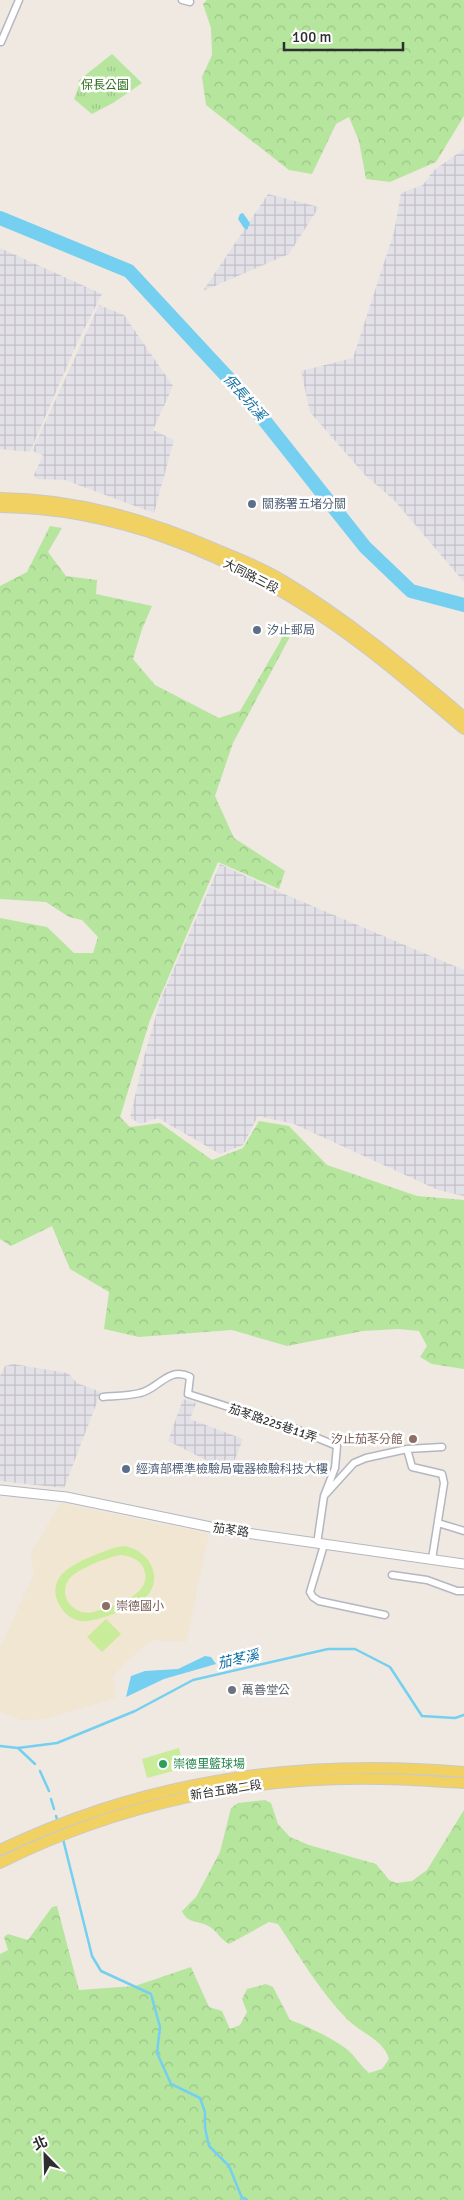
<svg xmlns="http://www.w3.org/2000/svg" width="464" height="2200" font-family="Signika,'Noto Sans TC',sans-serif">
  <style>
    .industrial { fill: url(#industrial-grid) }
    .education { fill: #f0e6d1 }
    .forest { fill: url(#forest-crowns) }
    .park { fill: url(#park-tufts) }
    .pitch { fill: #c9ec9a; fill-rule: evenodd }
    .water { fill: #75cff0 }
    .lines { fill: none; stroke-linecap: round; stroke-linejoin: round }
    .stream { stroke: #75cff0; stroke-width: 2.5 }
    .river { stroke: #75cff0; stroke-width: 14 }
    .street-casing { stroke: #b4b7c1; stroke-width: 9 }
    .secondary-casing { stroke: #b4b7c1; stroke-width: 11 }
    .primary-casing { stroke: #c9c9c9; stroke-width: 12 }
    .street { stroke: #fff; stroke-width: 6 }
    .secondary { stroke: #fff; stroke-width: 9 }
    .primary { stroke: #f2d163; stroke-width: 10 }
    .service-dot { fill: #5c6f8a; stroke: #fff; stroke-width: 2 }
    .education-dot { fill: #8d6e63; stroke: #fff; stroke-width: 2 }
    .worship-dot { fill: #6b7280; stroke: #fff; stroke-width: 2 }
    .leisure-dot { fill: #2e9e5b; stroke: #fff; stroke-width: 2 }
    .labels { text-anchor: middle; stroke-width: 5; stroke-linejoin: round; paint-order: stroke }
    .park-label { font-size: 12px; fill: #2c6e1b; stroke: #fff }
    .service-label { font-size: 12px; fill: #4e5e75; stroke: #fff; text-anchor: start }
    .street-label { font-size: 12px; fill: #2e2e2e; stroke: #fff }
    .education-label { font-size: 12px; fill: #785e54; stroke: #fff; text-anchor: end }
    .worship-label { font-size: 12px; fill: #5b616d; stroke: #fff; text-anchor: start }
    .leisure-label { font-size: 12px; fill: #27864d; stroke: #fff; text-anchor: start }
    .water-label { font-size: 14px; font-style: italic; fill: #0d6fa3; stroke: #fff }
  </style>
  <defs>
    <pattern id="industrial-grid" width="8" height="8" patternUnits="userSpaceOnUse" patternTransform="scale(1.25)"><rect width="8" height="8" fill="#e3e1e8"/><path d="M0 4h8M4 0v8" fill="none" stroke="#c3c1c7"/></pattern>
    <pattern id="forest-crowns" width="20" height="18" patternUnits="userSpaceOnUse" patternTransform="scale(1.25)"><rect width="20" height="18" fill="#b6e59e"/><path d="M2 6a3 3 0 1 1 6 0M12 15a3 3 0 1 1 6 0" fill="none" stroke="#9dc588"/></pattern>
    <pattern id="park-tufts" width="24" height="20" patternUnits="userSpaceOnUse" patternTransform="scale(1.25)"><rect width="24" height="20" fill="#b6e59e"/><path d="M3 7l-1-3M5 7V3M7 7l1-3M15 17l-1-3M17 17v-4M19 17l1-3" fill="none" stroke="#9dc588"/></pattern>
  </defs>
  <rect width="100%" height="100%" fill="#efe9e1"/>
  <!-- industrial -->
  <path class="industrial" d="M464 149V582L394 500 365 475 310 412 301 371 353 358 394 232 401 193 423 185 433 171Z
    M268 194 319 207 289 254 203 291Z
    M0 248 102 294 78 341 30 452 0 449Z
    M99 305 124 315 173 386 153 430 174 440 154 513 65 480 37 479 34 475 43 455 32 451Z
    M220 864 284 894 464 970V1196L438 1190 294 1124 258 1116 243 1145 220 1154 158 1118 141 1124 130 1118 144 1057 161 998Z
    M13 1364 68 1373 77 1383 101 1392 64 1488 0 1481V1376L5 1366Z
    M183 1399 196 1403 190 1419 243 1439 230 1472 168 1441Z"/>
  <!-- education -->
  <path class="education" d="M61 1503 209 1534 186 1642 152 1640 124 1663 113 1677 115 1698 46 1719 21 1720 0 1711V1648L34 1574 31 1553Z"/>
  <!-- forest -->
  <path class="forest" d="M207 0H464V116L436 162 390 182 366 179 359 141 349 117 336 124 312 174 289 170 206 105 202 77 212 55 211 28 203 4Z
    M50 526 62 528 48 552 66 576 97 580 96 594 152 606 142 629 133 659 155 685 219 718 240 711 280 642 286 626 293 631 233 743 215 796 234 838 285 871 279 889 218 862 150 1020 120 1117 130 1127 160 1123 212 1160 243 1148 259 1121 289 1126 327 1165 417 1196 464 1200V1369L432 1364 420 1357 427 1346 419 1331 398 1329 363 1331 287 1346 232 1330 139 1337 104 1329 109 1292 70 1269 52 1226 11 1246 0 1239V918L47 927 74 953H93L98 937 82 920 69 917 46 902 0 899V586L27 572Z
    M265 1800 271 1803 278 1824 290 1837 309 1845 376 1864 389 1880 396 1883 412 1881 427 1870 464 1810V2200H0V1954L8 1950 4 1937 8 1934 28 1940 52 1907 57 1906 79 1990 135 1986 191 1967 209 2007 222 2011 230 2029 240 2025 247 2012 242 1999 247 1989 266 1984 273 1987 290 2020C304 2024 340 2042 350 2052 357 2059 362 2067 369 2073L382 2069 389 2059C384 2040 361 2033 348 2020 319 1991 301 1958 278 1924L269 1922 229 1944C220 1939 217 1931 210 1927 200 1920 188 1925 182 1911L196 1897 220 1852 231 1808 238 1803Z"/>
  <!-- park -->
  <path class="park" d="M112 54 142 83 113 103 92 114 74 99 80 83 78 81Z"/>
  <!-- pitch -->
  <path class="pitch" d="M124 1546C147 1549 165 1576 147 1596 138 1606 93 1624 80 1621 72 1619 64 1614 60 1606 44 1577 73 1564 95 1555 104 1552 113 1547 124 1546ZM121 1555C130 1556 139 1559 143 1567 156 1594 115 1605 97 1611 77 1619 56 1598 69 1579 77 1569 108 1557 121 1555Z
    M106 1619 121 1634 102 1652 87 1637Z
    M179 1748 184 1768 147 1778 142 1759Z"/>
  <!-- water -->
  <path class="water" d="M243 213 250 223 247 230 244 228 238 219 240 214Z
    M205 1656 211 1657 216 1664 164 1679 126 1697 131 1676 145 1671 178 1669Z"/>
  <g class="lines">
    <!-- stream -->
    <path class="stream" d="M0 1746 18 1748 57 1743 135 1711 193 1680 328 1649H355L390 1667 422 1716 455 1718 464 1715
      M18 1748 35 1764
      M40 1771 49 1791
      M51 1799 54 1809
      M56 1816 58 1822
      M63 1839 92 1956 101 1971 151 1994 160 2027 157 2053 171 2084 200 2098 205 2112V2128L209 2146 229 2166 242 2198 247 2200"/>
    <!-- river -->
    <path class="river" d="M0 218 129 271 245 396 365 547 411 591 464 605"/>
    <!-- street casing -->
    <g class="street-casing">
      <path id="street" d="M182 0 190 2
        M1 42 19 0
        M103 1397C115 1396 128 1396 140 1393 159 1389 168 1366 190 1377L188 1394 291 1427 337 1446 335 1468 324 1496
        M407 1449 412 1467 442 1474 444 1483 432 1559
        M438 1523 464 1531
        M317 1544 324 1496 354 1463 366 1458 407 1449 442 1447
        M324 1545 310 1592 313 1597 319 1601 385 1615
        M392 1575 427 1580 457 1591H464"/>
    </g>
    <!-- secondary casing -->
    <g class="secondary-casing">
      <path id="secondary" d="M0 1490 66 1497 225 1530 464 1564"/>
    </g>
    <!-- primary casing -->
    <g class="primary-casing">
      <path id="primary" d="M0 498C78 499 149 520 220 551 241 560 263 568 282 580 347 619 406 668 464 717
        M0 507C114 508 224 553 318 614 370 648 417 689 464 729
        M0 1850C148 1779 301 1758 464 1772
        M0 1863C118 1804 249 1776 381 1779 408 1779 436 1782 464 1783"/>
    </g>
    <!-- street -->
    <use href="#street" class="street"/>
    <!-- secondary -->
    <use href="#secondary" class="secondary"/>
    <!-- primary -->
    <use href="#primary" class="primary"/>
  </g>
  <!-- markers -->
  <g class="service-dot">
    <circle cx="252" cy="504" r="5"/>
    <circle cx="257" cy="630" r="5"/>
    <circle cx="126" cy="1469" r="5"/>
  </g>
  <g class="education-dot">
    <circle cx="413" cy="1439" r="5"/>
    <circle cx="106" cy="1606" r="5"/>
  </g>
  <circle class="worship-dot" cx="232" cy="1690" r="5"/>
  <circle class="leisure-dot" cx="163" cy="1764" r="5"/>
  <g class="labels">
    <!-- park labels -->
    <g class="park-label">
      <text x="105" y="89">保長公園</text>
    </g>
    <!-- service labels -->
    <g class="service-label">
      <text x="262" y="508">關務署五堵分關</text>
      <text x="267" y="634">汐止郵局</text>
      <text x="136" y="1473">經濟部標準檢驗局電器檢驗科技大樓</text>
    </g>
    <!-- street labels -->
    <g class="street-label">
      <text transform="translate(251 576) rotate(27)" y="4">大同路三段</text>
      <text transform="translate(273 1423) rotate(19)" y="4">茄苳路225巷11弄</text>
      <text transform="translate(231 1530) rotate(8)" y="4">茄苳路</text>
      <text transform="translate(226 1790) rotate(-9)" y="4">新台五路二段</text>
    </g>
    <!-- education labels -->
    <g class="education-label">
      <text x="403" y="1443">汐止茄苳分館</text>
      <text x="116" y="1610" text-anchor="start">崇德國小</text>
    </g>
    <!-- worship labels -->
    <g class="worship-label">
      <text x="242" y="1694">萬善堂公</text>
    </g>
    <!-- leisure labels -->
    <g class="leisure-label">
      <text x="173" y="1768">崇德里籃球場</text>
    </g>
    <!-- water labels -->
    <g class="water-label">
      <text transform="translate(245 397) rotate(49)" y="5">保長坑溪</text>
      <text transform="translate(238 1659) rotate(-13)" y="5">茄苳溪</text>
    </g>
  </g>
  <!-- north arrow -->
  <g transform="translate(45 2155) rotate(337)" stroke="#ffffff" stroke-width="4" paint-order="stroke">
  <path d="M0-4L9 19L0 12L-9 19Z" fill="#2e2e2e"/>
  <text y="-8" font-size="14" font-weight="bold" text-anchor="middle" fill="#2e2e2e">北</text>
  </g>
  <!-- scale -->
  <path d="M284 42v8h119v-8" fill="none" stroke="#2e2e2e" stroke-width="2.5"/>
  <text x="292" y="42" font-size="15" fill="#2e2e2e" stroke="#ffffff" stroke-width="4" paint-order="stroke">100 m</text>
</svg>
